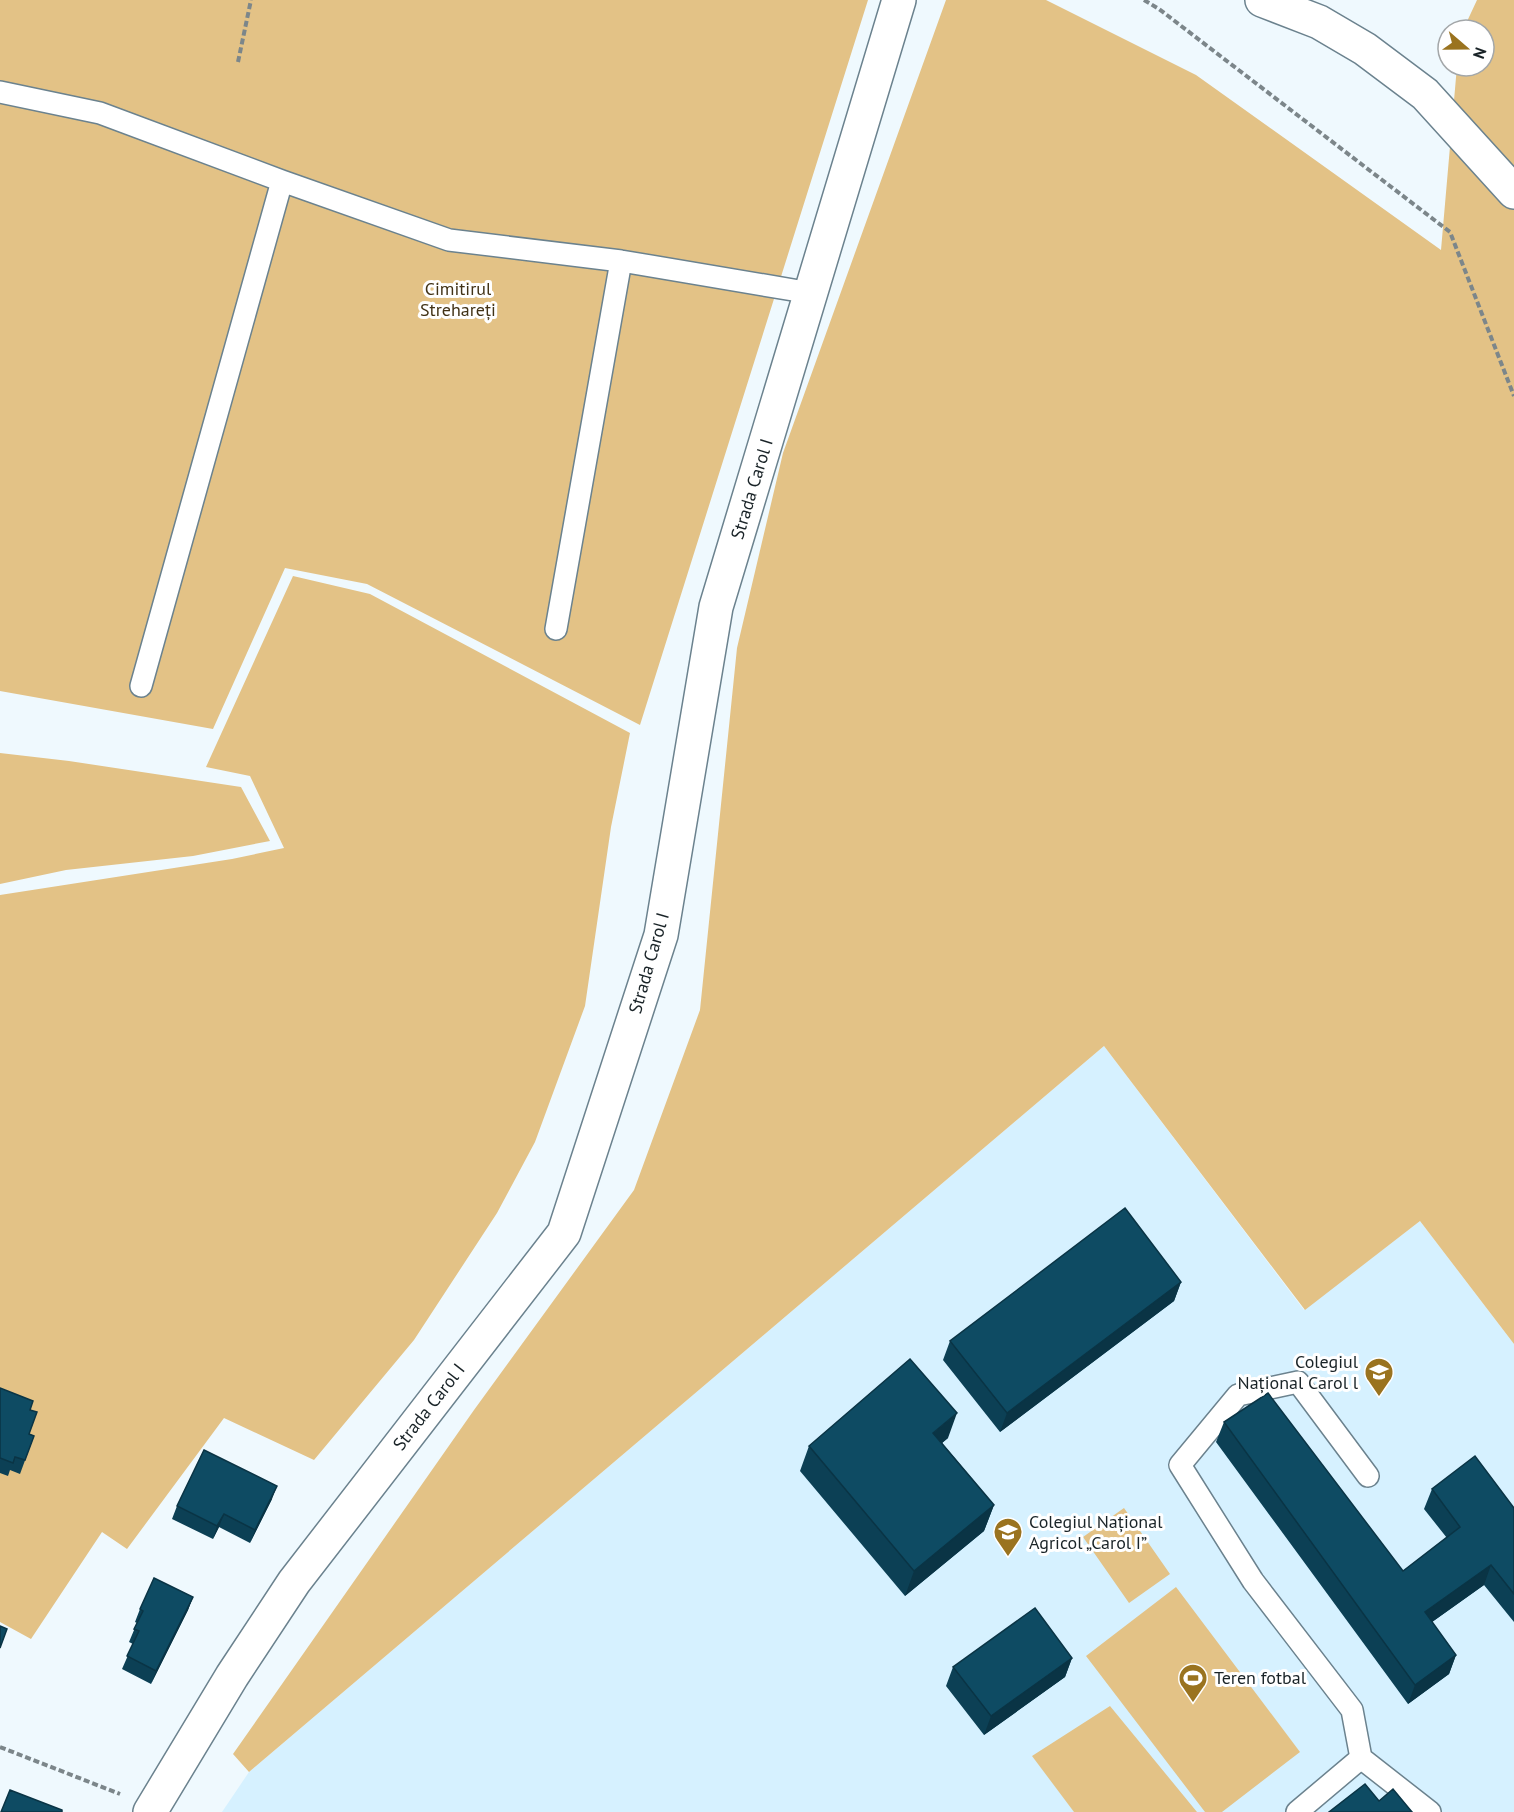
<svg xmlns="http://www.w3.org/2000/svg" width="1514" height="1812" font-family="'PT Sans',sans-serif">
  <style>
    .built { fill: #d6f1ff }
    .green { fill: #e3c286 }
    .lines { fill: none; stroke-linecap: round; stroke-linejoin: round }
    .service-casing { stroke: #6b828e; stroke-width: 24 }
    .minor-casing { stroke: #6b828e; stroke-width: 36 }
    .path { stroke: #7c868a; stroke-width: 4; stroke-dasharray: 6 3; stroke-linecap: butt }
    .service { stroke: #fff; stroke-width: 21 }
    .minor { stroke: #fff; stroke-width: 33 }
    .wall { fill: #0c4055 }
    .shaded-wall { fill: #0a3445 }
    .building { fill: #0e4b63; stroke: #0a3445; stroke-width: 1.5 }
    .labels { text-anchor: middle; stroke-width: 6; stroke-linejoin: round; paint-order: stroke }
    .park-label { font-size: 18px; fill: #413216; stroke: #fff }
    .street-label { font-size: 18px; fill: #192327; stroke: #fff }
    .poi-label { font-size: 18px; fill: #192327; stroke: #fff; text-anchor: start }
  </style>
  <rect width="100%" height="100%" fill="#eff9fe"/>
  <!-- built -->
  <path class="built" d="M1104 1046 1304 1310 1420 1221 1514 1344V1812H222L249 1772Z"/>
  <!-- green -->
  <path class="green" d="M0 0H868L640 725 367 584 285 568 213 729 0 691Z
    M946 0H1046L1196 75 1441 250 1457 66H1484V30H1463L1477 0H1514V1344L1420 1221 1305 1310 1104 1046 249 1772 233 1754 474 1410 634 1190 700 1010 737 648 783 453Z
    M293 576 370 594 630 733 611 827 585 1006 535 1142 497 1213 414 1340 314 1460 224 1418 127 1549 102 1532 31 1639 0 1622V895L232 859 284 848 250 776 206 767Z
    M0 753 69 761 241 787 270 841 193 856 66 870 0 884Z
    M1124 1508 1170 1574 1129 1603 1083 1537Z
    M1176 1587 1300 1752 1222 1812H1205L1086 1656Z
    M1110 1706 1197 1812H1074L1032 1756Z"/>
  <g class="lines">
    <!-- service casing -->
    <g class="service-casing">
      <path id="service" d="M0 92 100 113 282 181 449 240 621 261 811 293
        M556 629 621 261
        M141 686 282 181
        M1361 1758 1430 1812
        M1297 1812 1361 1758 1352 1710 1253 1581 1180 1465 1238 1395 1298 1382 1368 1476"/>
    </g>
    <!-- minor casing -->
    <g class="minor-casing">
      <path id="minor" d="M1262 0 1319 22 1365 49 1425 94 1514 192
        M150 1812 232 1676 294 1582 564 1233 661 935 716 607 899 0"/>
    </g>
    <!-- path -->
    <path class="path" d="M1144 0 1159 9 1450 232 1514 396
      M238 62 251 0
      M0 1747 120 1794"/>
    <!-- service -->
    <use href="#service" class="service"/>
    <!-- minor -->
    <use href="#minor" class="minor"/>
  </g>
  <!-- wall -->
  <path class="wall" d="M1181 1282 1174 1301 1000 1432 943 1360 950 1341Z
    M0 1388 30 1410 29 1434 34 1436 20 1474 10 1470 8 1476 0 1473Z
    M1224 1422 1403 1571 1447 1538 1424 1509 1432 1489 1514 1508V1622L1484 1585 1432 1622 1456 1655 1449 1674 1408 1704 1216 1442Z
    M948 1438 942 1443 994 1505 984 1531 905 1596 800 1471 809 1446Z
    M272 1499 250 1543 219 1527 213 1539 172 1519 177 1506Z
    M193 1597 188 1610 151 1684 122 1669 133 1644 129 1642 137 1623 135 1622 140 1609Z
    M1072 1658 1065 1677 984 1735 946 1686 953 1667Z"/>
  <!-- shaded-wall -->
  <path class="shaded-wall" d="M1181 1282 1174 1301 1000 1432 1007 1413Z
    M957 1413 948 1438 924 1458 933 1433Z
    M277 1486 272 1499 250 1543 255 1530Z
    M994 1505 984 1531 905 1596 914 1571Z
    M224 1514 219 1527 213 1539 217 1526Z
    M1491 1565 1484 1585 1418 1632 1425 1612Z
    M193 1597 188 1610 151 1684 156 1671Z
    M1456 1655 1449 1674 1408 1704 1415 1685Z
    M1072 1658 1065 1677 984 1735 991 1716Z"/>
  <!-- building -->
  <path class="building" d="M1125 1208 1181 1282 1007 1413 950 1341Z
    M910 1359 957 1413 933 1433 994 1505 914 1571 809 1446Z
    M0 1388 33 1401 30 1410 37 1412 29 1434 34 1436 25 1460 15 1457 13 1463 0 1458Z
    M1268 1393 1403 1571 1460 1527 1432 1489 1475 1456 1514 1508V1594L1491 1565 1425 1612 1456 1655 1415 1685 1224 1422Z
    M204 1450 277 1486 255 1530 224 1514 217 1526 177 1506Z
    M154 1578 193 1597 156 1671 127 1656 139 1631 134 1629 143 1611 140 1609Z
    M1035 1608 1072 1658 991 1716 953 1667Z
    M0 1626 7 1629 0 1648Z
    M1365 1784 1379 1801 1393 1789 1412 1812H1329Z
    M10 1790 62 1810V1812H1Z"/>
  <!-- icons -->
  <defs>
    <g id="school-pin" transform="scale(1.5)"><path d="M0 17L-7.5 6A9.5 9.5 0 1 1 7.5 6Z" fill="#9a731f" stroke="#fff"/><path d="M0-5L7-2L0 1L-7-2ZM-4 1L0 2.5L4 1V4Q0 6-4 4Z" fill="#fff"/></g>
    <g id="stadium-pin" transform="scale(1.5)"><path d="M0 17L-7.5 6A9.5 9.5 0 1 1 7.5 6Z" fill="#9a731f" stroke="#fff"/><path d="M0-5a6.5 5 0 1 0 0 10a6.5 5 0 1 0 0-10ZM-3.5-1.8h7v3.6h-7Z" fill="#fff"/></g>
  </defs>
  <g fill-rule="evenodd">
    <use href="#school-pin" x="1379" y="1372"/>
    <use href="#school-pin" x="1008" y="1532"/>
    <use href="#stadium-pin" x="1193" y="1678"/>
  </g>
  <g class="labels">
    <!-- park labels -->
    <g class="park-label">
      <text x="458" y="295">Cimitirul<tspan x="458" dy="21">Strehareți</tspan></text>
    </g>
    <!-- street labels -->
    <g class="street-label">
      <text transform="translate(752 489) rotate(-73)" y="6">Strada Carol I</text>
      <text transform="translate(649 963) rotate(-74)" y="6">Strada Carol I</text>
      <text transform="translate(429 1407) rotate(-52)" y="6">Strada Carol I</text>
    </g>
    <!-- poi labels -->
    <g class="poi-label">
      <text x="1358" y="1368" text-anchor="end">Colegiul<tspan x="1358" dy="21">Național Carol l</tspan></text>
      <text x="1029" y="1528">Colegiul Național<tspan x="1029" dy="21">Agricol „Carol I”</tspan></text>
      <text x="1214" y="1684">Teren fotbal</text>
    </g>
  </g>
  <!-- north arrow -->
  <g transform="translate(1466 48) rotate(110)"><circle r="28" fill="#ffffff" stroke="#a3a7a9" stroke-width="1.5"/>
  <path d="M0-4.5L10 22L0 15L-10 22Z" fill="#9a731f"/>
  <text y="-9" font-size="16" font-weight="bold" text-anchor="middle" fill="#192327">N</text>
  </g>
</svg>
